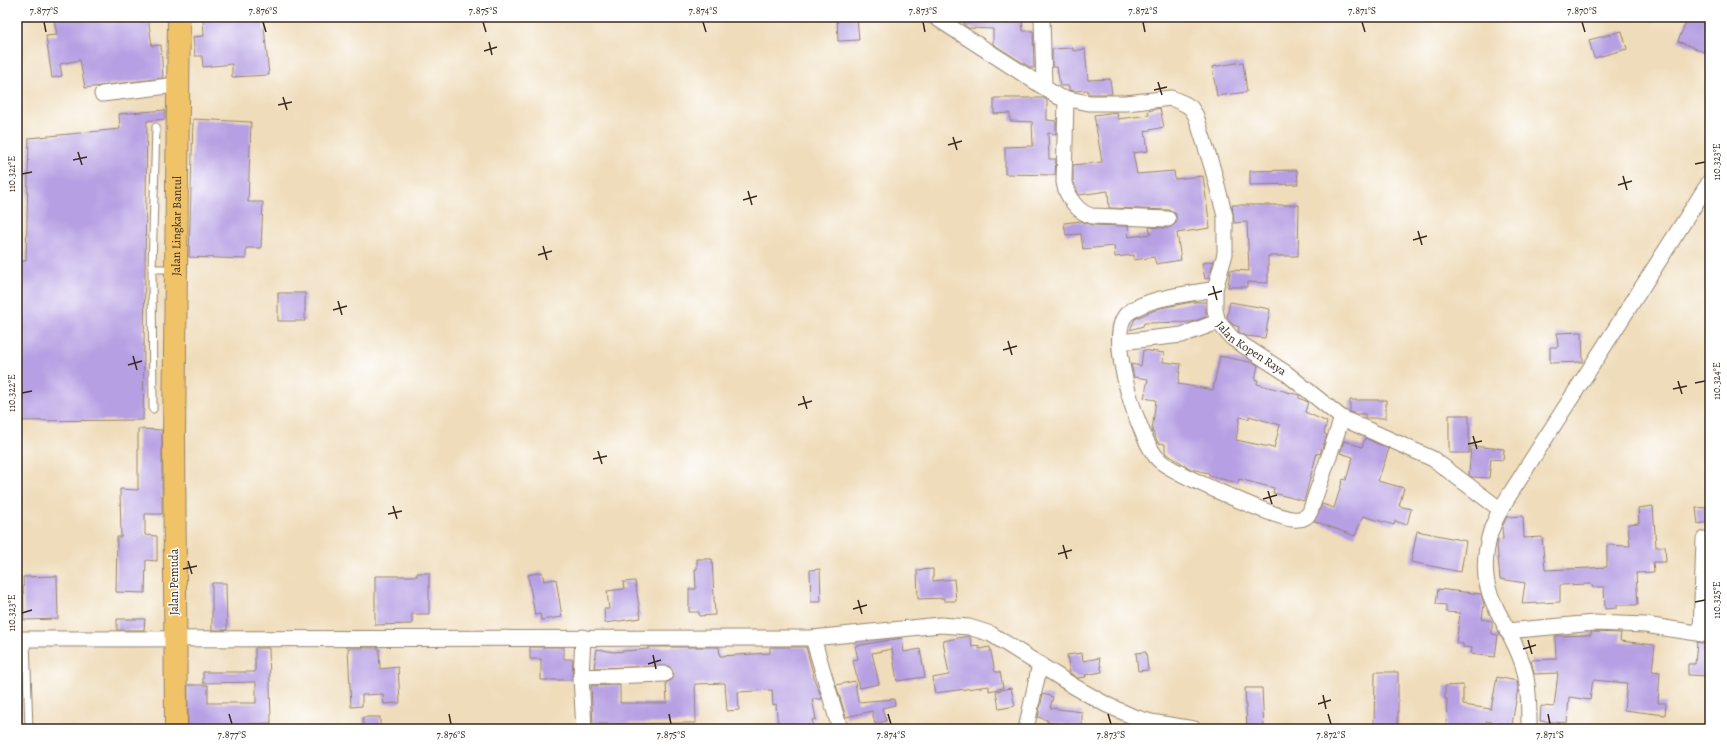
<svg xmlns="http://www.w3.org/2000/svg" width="1727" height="746" font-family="Alegreya,serif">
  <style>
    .building { fill: #b69fe3; fill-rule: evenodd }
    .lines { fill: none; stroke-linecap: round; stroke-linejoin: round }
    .lane-casing { stroke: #95836c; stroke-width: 9 }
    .street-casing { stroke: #95836c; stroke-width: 17 }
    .primary-casing { stroke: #95836c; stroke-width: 24 }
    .lane { stroke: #fff; stroke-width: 7 }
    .street { stroke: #fff; stroke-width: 15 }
    .primary { stroke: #f1c369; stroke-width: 22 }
    .ticks { fill: none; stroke: #3b2a1e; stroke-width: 1.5 }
    .labels { text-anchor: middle; stroke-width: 3; stroke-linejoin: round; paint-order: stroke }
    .street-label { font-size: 12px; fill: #3b2a1e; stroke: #fff }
    .neatline { fill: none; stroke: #3b2a1e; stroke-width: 1.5 }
    .ticks-label { font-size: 10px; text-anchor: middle; fill: #3b2a1e }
  </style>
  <rect width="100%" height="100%" fill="#fff"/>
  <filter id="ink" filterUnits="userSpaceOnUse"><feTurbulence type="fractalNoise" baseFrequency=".025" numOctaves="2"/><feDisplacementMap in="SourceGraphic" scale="8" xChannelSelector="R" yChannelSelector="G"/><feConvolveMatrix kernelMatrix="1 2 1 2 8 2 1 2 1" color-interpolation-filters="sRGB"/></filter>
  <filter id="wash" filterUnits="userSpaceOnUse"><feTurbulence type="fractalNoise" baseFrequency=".012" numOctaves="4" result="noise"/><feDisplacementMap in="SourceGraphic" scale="16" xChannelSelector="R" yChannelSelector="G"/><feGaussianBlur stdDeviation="0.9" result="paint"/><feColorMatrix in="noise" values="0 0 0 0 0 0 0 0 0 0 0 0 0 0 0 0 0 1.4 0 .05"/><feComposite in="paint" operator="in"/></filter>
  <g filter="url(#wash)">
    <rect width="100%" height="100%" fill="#efdcba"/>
    <g id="blocks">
      <!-- building -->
      <path class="building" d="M62 17H148L152 46 161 45 163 78 85 88 80 60 60 64 62 76 52 78 46 36 57 35 54 19Z
        M206 17H263L269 75 232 77V64L203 67 202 56H195L193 37 204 36 203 19H206Z
        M837 17H857L859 40 838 41Z
        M964 17 1022 19 1023 31H1033L1034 68H1031L993 44V29L968 28 964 25Z
        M1688 17H1710V24L1706 33 1710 35V45L1706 53 1678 41Z
        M1622 31 1627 49 1594 58 1589 40Z
        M1073 48V51L1085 49 1088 80 1110 79 1112 94H1088V90L1074 91 1069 90V86H1060L1057 67H1052V49Z
        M1243 62 1247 92 1217 96 1212 67Z
        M994 98H1043L1047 100V120L1056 121V134L1048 133 1049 159H1056L1055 175 1005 174V147L1033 146 1032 122 1010 121V113L994 114Z
        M1160 108 1164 127 1145 131 1148 151 1133 153 1137 174 1174 171 1175 179 1203 176 1210 228 1177 233 1181 260 1156 264 1154 257 1134 260V255L1115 257 1114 246 1083 249 1081 234 1066 235 1064 223 1081 221 1091 225 1128 226 1129 237 1151 234 1149 227 1168 228 1176 223V214L1169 210 1109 208 1108 191 1079 195 1073 181V165L1102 162 1094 115 1117 112 1118 119 1149 115 1148 111Z
        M165 110V119L147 121 143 420 17 421V261H26L29 138 120 129 119 114Z
        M193 119 251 122 248 202H263L261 248H246V259L189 257Z
        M1297 170 1298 184 1250 185V171Z
        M1232 205H1299L1298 256H1268V283L1247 282V287H1228L1230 270 1249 271 1247 222 1234 223Z
        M1214 261 1209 278 1205 279 1202 263Z
        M278 293H305V321H278Z
        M1192 302H1206V317L1192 322 1144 323 1143 326 1130 330 1135 319 1141 316 1160 308Z
        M1230 302 1270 309 1265 338 1245 336 1238 331 1239 327 1233 325 1227 318Z
        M1582 332 1583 362 1550 363V347H1558L1557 333Z
        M1143 350 1164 353 1163 362 1181 364 1178 384 1213 390 1220 356 1254 363 1258 365 1255 380H1258L1257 384 1299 395V398L1308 402 1305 412 1327 422 1324 434 1327 435 1320 454 1317 453 1304 501 1273 493 1274 488 1239 479 1238 483 1209 476V473L1191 469 1165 453V444L1158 443 1152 430 1156 400 1144 398 1148 379 1134 377 1131 364 1141 366ZM1249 416 1280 425 1274 448 1236 440 1240 417 1249 419Z
        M1350 400H1386V418H1365V414H1355L1350 412Z
        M1449 415H1469V453H1449Z
        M138 429 162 430V514H145V535L157 536V561L146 560 145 593 116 592 117 537H121L120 489 138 490Z
        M1365 438 1389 449 1378 481 1404 488 1399 506 1411 509 1407 525 1395 521 1394 525 1363 516 1355 536 1314 521 1322 504 1334 508 1343 479 1346 480 1353 457 1340 453 1344 441 1362 447Z
        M1471 446 1504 449 1503 460 1491 459 1489 478 1472 477 1469 475Z
        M1653 506 1656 547 1665 546 1666 562H1653L1654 572 1636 573 1638 605H1617V608L1605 609 1604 587H1592V584L1560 585V602L1522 604 1525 583 1500 579 1497 545 1498 540 1503 539 1502 527 1507 517 1523 516 1524 538 1542 537 1545 570 1591 568 1607 567V545L1630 546 1628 524 1639 523 1638 508Z
        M1710 507V522L1698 524 1696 508Z
        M1417 531 1466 541 1461 572 1411 562Z
        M697 559H712L715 615 699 616V612H689V589H696L695 569H697Z
        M820 569 821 602H811L810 570Z
        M933 569V581L954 579 956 601H944V598L918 599 917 570Z
        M542 572 544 581 556 579 562 617 541 620 540 614 535 615 528 575Z
        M417 573H429V614H412V624L375 625V576H417Z
        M57 576 58 619 24 620 23 577Z
        M635 581 641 618 605 623 604 609H609L607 591 624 589 623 582Z
        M212 583H226L227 630H212Z
        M1438 589 1481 594 1484 604 1482 619 1492 621V634L1498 635 1495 657 1471 654 1472 648 1463 647V644L1456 643 1460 613 1446 612V605L1436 604Z
        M117 619H145L144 630H117Z
        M1591 632 1621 633 1620 641 1655 645 1652 671 1660 672 1658 703H1666L1665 715 1624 710 1627 683 1593 680 1590 700 1569 697 1567 723 1540 721 1541 706 1554 707 1558 673 1534 674 1531 660 1556 659 1555 636 1591 635Z
        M968 636 970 637 972 647 979 646V649L990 647 995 672H1000L1003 688 989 691V686L935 693 932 678 949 675 943 641Z
        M902 638 904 652 920 649 925 677 897 681 892 649 872 653 879 684 859 688 853 660 858 659 855 646Z
        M1697 642 1708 644 1707 653 1710 654V676L1688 675V664H1695Z
        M530 647H564V659H573L572 680H541V659H530Z
        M648 647H719L720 656 770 653V647H806L815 681 822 699H812L816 719 812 720 814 729H800L799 727 778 728 776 704 773 705 772 690 738 692 739 710 727 711 725 683 695 684 696 723 593 724 591 686 620 685V703H667L666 683 673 679 674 674 669 666 594 668 597 649 614 652 648 649Z
        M255 648H269L271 723 242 724V729H188V685H208V703H256V682L203 683V672H255Z
        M348 648H379L380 669 398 667 400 703 384 704 383 694 362 695V706L351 707Z
        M1146 652 1148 670 1138 671 1136 653Z
        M1082 653 1083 661 1099 658 1102 672 1085 675 1086 677 1078 678 1070 673 1067 655Z
        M1375 672H1398V729H1374Z
        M1497 677 1517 681 1518 688 1512 725 1486 721 1485 729H1446L1447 699H1445V686L1463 685V705L1491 709Z
        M855 681 858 702 894 699 895 705 882 708 886 721 875 724 872 711 846 717 836 685Z
        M1011 688 1015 706 999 709 996 691Z
        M1245 688H1262L1264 729H1247Z
        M1043 694 1053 697 1050 708 1082 712V727L1047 722V720L1038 717Z
        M363 717H380V729H363Z"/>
    </g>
  </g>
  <g filter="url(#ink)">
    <use href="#blocks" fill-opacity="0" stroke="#95836c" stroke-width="1"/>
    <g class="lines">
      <!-- lane casing -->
      <g class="lane-casing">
        <path id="lane" d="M156 127 152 269H175
          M152 269 153 409
          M26 639 29 729"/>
      </g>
      <!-- street casing -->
      <g class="street-casing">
        <g id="street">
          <path id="s1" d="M935 17 1059 97 1089 103H1126L1171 98 1185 104 1191 108 1196 116 1213 170 1225 216V254L1215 289V310L1218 322 1232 338 1286 373 1342 418 1433 459 1501 510"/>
          <path d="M1042 17 1044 85"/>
          <path d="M102 94 177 85"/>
          <path d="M1066 99 1064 182C1066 196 1078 213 1092 216L1168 219"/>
          <path d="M1215 289C1189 294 1148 297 1128 313 1103 332 1140 443 1159 460 1172 473 1274 517 1292 519 1299 520 1306 519 1310 512L1342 418"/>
          <path d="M1120 342 1182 335 1218 322"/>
          <path d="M1507 631 1594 623 1645 625 1710 635"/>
          <path d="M1701 634 1704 539"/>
          <path d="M583 637 581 677 584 729"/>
          <path d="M813 638 840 729"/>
          <path d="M17 639 813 638 940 625 969 627 991 634 1075 687 1107 705 1134 717 1151 722 1194 729"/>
          <path d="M581 677 665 674"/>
          <path d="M1026 729 1040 664"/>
          <path d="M1529 729C1529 708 1529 685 1523 665 1506 612 1473 598 1490 534 1497 510 1515 488 1527 467L1710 181"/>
        </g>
      </g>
      <!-- primary casing -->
      <g class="primary-casing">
        <g id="primary">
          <path id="s2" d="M176 729 174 435 179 17"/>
        </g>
      </g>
      <!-- lane -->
      <use href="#lane" class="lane"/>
      <!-- street -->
      <use href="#street" class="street"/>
      <!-- primary -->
      <use href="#primary" class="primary"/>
    </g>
  </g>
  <!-- ticks -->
  <path class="ticks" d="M44 22 46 32M263 22 266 32M483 22 486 32M703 22 706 32M923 22 925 32M1143 22 1145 32M1362 22 1365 32M1582 22 1585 32M489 42 492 55M484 51 497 47M1158 82 1162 95M1154 90 1167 87M283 97 287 110M278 105 292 102M953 137 957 150M948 145 962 141M78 152 82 165M73 160 87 157M1695 164 1705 162M22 174 32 172M1623 176 1627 190M1618 185 1632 181M748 191 752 205M743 200 757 196M1418 231 1422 245M1413 240 1427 236M543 246 547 260M538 255 552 251M1213 286 1217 300M1208 295 1222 291M338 301 342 315M333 310 347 306M1008 341 1012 355M1003 350 1017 346M133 356 137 370M128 365 142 361M1678 381 1682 394M1695 383 1705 381M1673 389 1687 386M22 393 32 391M803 396 807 409M798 405 812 401M1473 436 1477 449M1468 444 1482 441M598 451 602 464M593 459 607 456M1268 491 1272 504M1263 499 1277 495M393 506 397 519M388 514 402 511M1063 545 1067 559M1058 554 1072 550M188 561 192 574M183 569 197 566M858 600 862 614M1695 602 1705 600M853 609 867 605M22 613 32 610M1528 640 1532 654M1523 649 1536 645M653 655 656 669M648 664 661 660M1323 695 1326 709M1318 704 1331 700M229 714 232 724M449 714 451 724M669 714 671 724M888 714 891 724M1108 714 1111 724M1328 714 1331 724M1548 714 1550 724"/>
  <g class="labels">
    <!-- street labels -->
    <g class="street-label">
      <text dy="4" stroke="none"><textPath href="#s2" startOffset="503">Jalan Lingkar Bantul</textPath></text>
      <text dy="4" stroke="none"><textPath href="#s1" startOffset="547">Jalan Kopen Raya</textPath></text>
      <text transform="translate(174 582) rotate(-90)" y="4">Jalan Pemuda</text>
    </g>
  </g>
  <!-- margin -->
  <rect width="1727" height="746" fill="none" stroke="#fff" stroke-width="44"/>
  <rect x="22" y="22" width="1683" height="702" class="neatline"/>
  <g class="ticks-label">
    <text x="44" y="14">7.877°S</text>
    <text x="263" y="14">7.876°S</text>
    <text x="483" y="14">7.875°S</text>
    <text x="703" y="14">7.874°S</text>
    <text x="923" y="14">7.873°S</text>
    <text x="1143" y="14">7.872°S</text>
    <text x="1362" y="14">7.871°S</text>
    <text x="1582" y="14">7.870°S</text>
    <text transform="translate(1716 162) rotate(-90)" y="4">110.323°E</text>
    <text transform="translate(11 174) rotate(-90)" y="4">110.321°E</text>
    <text transform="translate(1716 381) rotate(-90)" y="4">110.324°E</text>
    <text transform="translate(11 393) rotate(-90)" y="4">110.322°E</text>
    <text transform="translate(1716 600) rotate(-90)" y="4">110.325°E</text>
    <text transform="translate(11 613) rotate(-90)" y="4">110.323°E</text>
    <text x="232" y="738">7.877°S</text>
    <text x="451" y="738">7.876°S</text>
    <text x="671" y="738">7.875°S</text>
    <text x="891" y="738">7.874°S</text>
    <text x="1111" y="738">7.873°S</text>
    <text x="1331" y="738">7.872°S</text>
    <text x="1550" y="738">7.871°S</text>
  </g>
</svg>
